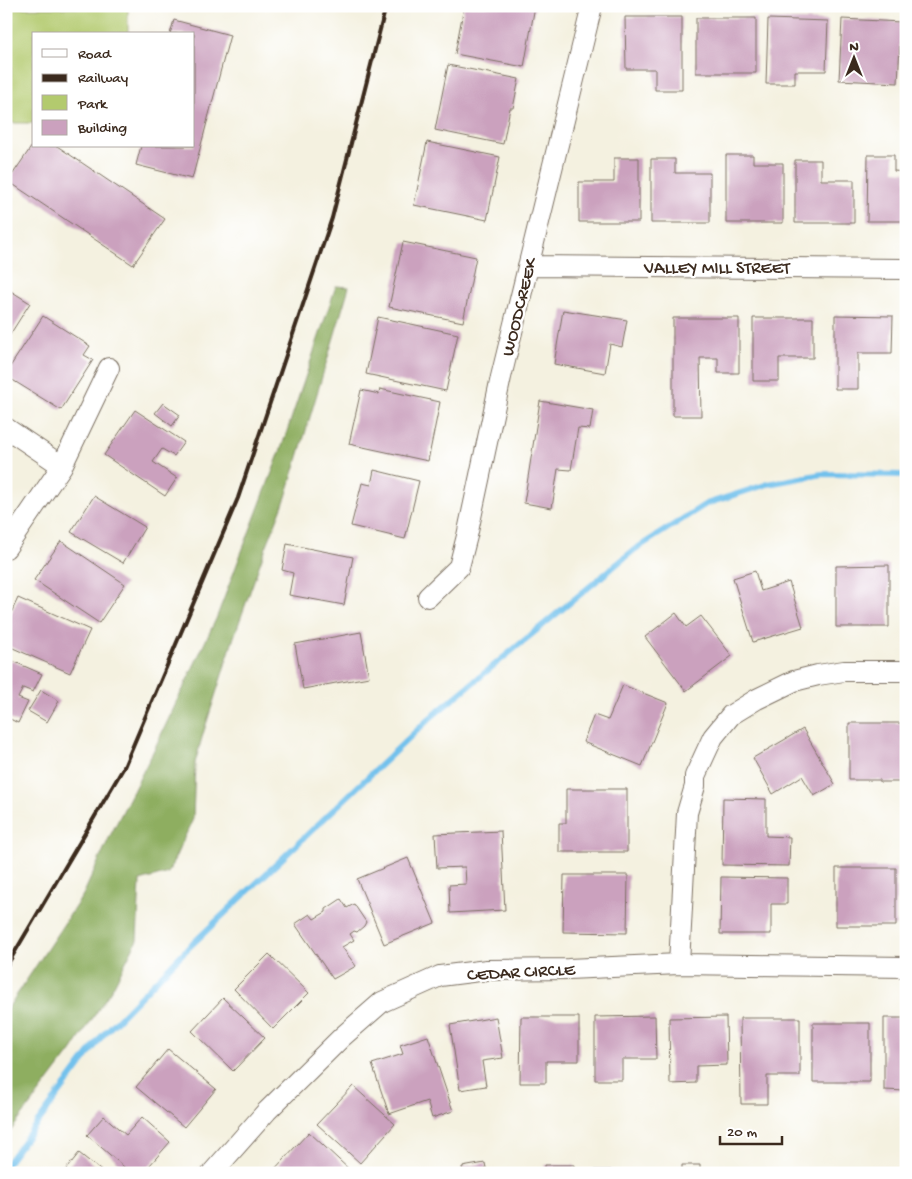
<svg xmlns="http://www.w3.org/2000/svg" width="912" height="1179" font-family="'Gochi Hand',sans-serif">
  <style>
    .green { fill: #b3ca6e; stroke: #777a46 }
    .forest { fill: #8eae61; stroke: #646c40 }
    .lines { fill: none; stroke-linecap: round; stroke-linejoin: round }
    .stream { stroke: #72c1ec; stroke-width: 6 }
    .building { fill: #cba1be }
    .minor-casing { stroke: #7c7062; stroke-width: 22 }
    .minor { stroke: #fff; stroke-width: 20 }
    .rail { stroke: #3b2a1e; stroke-width: 4 }
    .labels { text-anchor: middle; stroke-width: 4.5; stroke-linejoin: round; paint-order: stroke }
    .street-label { font-size: 18px; fill: #3b2a1e; stroke: #fff }
  </style>
  <rect width="100%" height="100%" fill="#fff"/>
  <filter id="ink" filterUnits="userSpaceOnUse"><feTurbulence type="fractalNoise" baseFrequency=".02" numOctaves="2"/><feDisplacementMap in="SourceGraphic" scale="10" xChannelSelector="R" yChannelSelector="G"/><feConvolveMatrix kernelMatrix="1 2 1 2 8 2 1 2 1" color-interpolation-filters="sRGB"/></filter>
  <filter id="wash" filterUnits="userSpaceOnUse"><feTurbulence type="fractalNoise" baseFrequency=".0096" numOctaves="4" result="noise"/><feDisplacementMap in="SourceGraphic" scale="20" xChannelSelector="R" yChannelSelector="G"/><feGaussianBlur stdDeviation="1.12" result="paint"/><feColorMatrix in="noise" values="0 0 0 0 0 0 0 0 0 0 0 0 0 0 0 0 0 1.4 0 .05"/><feComposite in="paint" operator="in"/></filter>
  <g filter="url(#wash)">
    <rect width="100%" height="100%" fill="#f4f1e0"/>
    <!-- green -->
    <path class="green" d="M11 8H128V34H34V123H11Z"/>
    <!-- forest -->
    <path class="forest" d="M336 286 349 287 286 497 263 555 234 637 203 734 195 763 193 819 168 873 140 881 137 940 113 987 72 1050 6 1137V1011L83 895 110 836 150 758 216 619 281 449Z"/>
    <g class="lines">
      <!-- stream -->
      <path class="stream" d="M6 1165 102 1036 184 952 430 718 634 550 706 504 768 484 822 474 906 475"/>
    </g>
    <g id="blocks">
      <!-- building -->
      <path class="building" d="M464 6H535L524 67 455 54Z
        M625 17H682V90H655V69H626Z
        M696 18H756V73H696Z
        M768 19 828 21 826 71H795V84H766Z
        M842 19 901 22 898 83 839 80Z
        M174 20 230 35 192 179 136 165 141 146H194V34H170Z
        M448 65 519 79 513 108H510L503 144 435 130Z
        M427 142 500 157 487 220 414 205Z
        M34 143V146H57L165 219 133 265 8 181Z
        M726 155H753V163H783V223H726Z
        M868 155H894V171L906 172V221H867Z
        M614 158H639V222H579V182H614Z
        M651 159H675V173H710V223H651Z
        M795 160H821V180H854V223H795Z
        M403 242 476 257 463 322 389 307Z
        M6 288 30 303 6 341Z
        M563 310 627 320 622 347 610 344 605 373 554 364Z
        M835 315 893 316 892 353H858V389H835Z
        M43 316 90 346 84 355 93 360 61 410 6 376V373Z
        M378 317 458 334 446 391 366 374Z
        M673 318H739V373H718V358H700L701 416H673Z
        M753 318H813V358H779V381H753Z
        M380 389 440 402 428 461 349 444 361 390 379 394Z
        M540 401 593 410 590 429 578 428 571 470 558 469 552 508 524 503Z
        M163 403 180 415 172 426 155 413Z
        M135 410 184 442 174 456 162 449 153 462 177 478 165 496 104 455Z
        M374 470 419 481 405 539 351 526 362 483 371 485Z
        M94 496 145 527 123 563 71 532Z
        M61 541 125 584 99 623 34 580Z
        M287 544 353 557 344 605 289 595 293 573 282 570Z
        M889 565V627H836V566Z
        M755 571 761 591 789 582 803 627 753 642 733 578Z
        M18 598 90 630 70 673 6 645V624Z
        M676 613 686 627 701 616 732 656 686 691 645 637Z
        M361 632 369 677 303 689 295 644Z
        M6 658 42 674 33 692 23 688 18 698 28 702 18 723 6 717Z
        M623 685 668 703 642 766 583 742 594 715 608 720Z
        M41 690 59 701 47 722 28 711Z
        M849 723H904V782H880V780H849Z
        M803 729 835 784 814 796 802 776 773 794 753 758Z
        M566 789H627V852H559V823H566Z
        M723 798 766 799V836L790 837 789 866 722 865Z
        M501 831 505 910 450 913 449 885 466 884 465 867 437 868 435 834Z
        M408 858 435 923 384 944 357 879Z
        M836 868H896V926H836Z
        M564 875H628L627 933 563 932Z
        M721 877 787 878V904H771V934H720Z
        M341 899 347 908 354 904 366 922 364 926 357 932 354 931 350 934 354 940 342 947 356 966 333 979 295 924 310 914 314 919 326 912V909Z
        M269 954 309 993 273 1029 234 989Z
        M223 998 265 1038 233 1071 192 1031Z
        M655 1016 656 1059H622V1080H595V1017Z
        M496 1017 503 1058 482 1061 486 1086 460 1090 450 1025Z
        M521 1017H579V1061H546V1083H520Z
        M726 1017 727 1065 696 1066V1083L670 1084 669 1018Z
        M740 1018H800V1076H767V1104H741Z
        M884 1018H906V1091L884 1090Z
        M813 1023H870V1082H813Z
        M428 1036 453 1111 432 1118 427 1101 389 1114 372 1064 403 1054 400 1045Z
        M168 1049 216 1089 184 1127 136 1087Z
        M353 1086 395 1124 360 1163 317 1124Z
        M104 1116 126 1135 142 1117 170 1142 143 1173H131L87 1135Z
        M309 1132 353 1173H271Z
        M79 1153 104 1173H63Z
        M485 1163 487 1173H463L462 1167Z
        M545 1165H574V1173H545Z
        M682 1165H700V1173H682Z
        M715 1169H737V1173H715Z
        M587 1170H611V1173H587Z"/>
    </g>
  </g>
  <g filter="url(#ink)">
    <use href="#blocks" fill-opacity="0" stroke="#7c7062" stroke-width="1"/>
    <g class="lines">
      <!-- minor casing -->
      <g class="minor-casing">
        <path id="minor" d="M528 266 906 269
          M6 428 62 466
          M6 548 62 466 109 368
          M428 597 459 567 467 536 501 377 592 6
          M679 964 687 813 695 786V776L713 737 731 715 757 699 794 681 818 675 844 671H906
          M212 1173 267 1111 342 1037 382 1002 440 976 487 970 568 969 679 964 906 967"/>
      </g>
      <!-- minor -->
      <use href="#minor" class="minor"/>
      <!-- rail -->
      <path class="rail" d="M6 967 124 767 238 498 332 218 386 6"/>
    </g>
  </g>
  <g class="labels">
    <!-- street labels -->
    <g class="street-label">
      <text x="717" y="273">VALLEY MILL STREET</text>
      <text transform="translate(518 307) rotate(-76)" y="6">WOODCREEK</text>
      <text transform="translate(521 971) rotate(-3)" y="6">CEDAR CIRCLE</text>
    </g>
  </g>
  <!-- margin -->
  <rect width="912" height="1179" fill="none" stroke="#fff" stroke-width="25"/>
  <!-- legend -->
  <rect x="32" y="32" width="162" height="115" fill="#ffffff" stroke="#b1aaa5"/>
  <rect x="42" y="49" width="25" height="8" fill="#ffffff" stroke="#b1aaa5"/>
  <text x="78" y="58" font-size="15" fill="#3b2a1e">Road</text>
  <rect x="42" y="74" width="25" height="8" fill="#3b2a1e" stroke="#b1aaa5"/>
  <text x="78" y="82" font-size="15" fill="#3b2a1e">Railway</text>
  <rect x="42" y="95" width="25" height="15" fill="#b3ca6e" stroke="#b1aaa5"/>
  <text x="78" y="108" font-size="15" fill="#3b2a1e">Park</text>
  <rect x="42" y="120" width="25" height="15" fill="#cba1be" stroke="#b1aaa5"/>
  <text x="78" y="132" font-size="15" fill="#3b2a1e">Building</text>
  <!-- north arrow -->
  <g transform="translate(854 58)" stroke="#ffffff" stroke-width="4" paint-order="stroke">
  <path d="M0-4L9 19L0 12L-9 19Z" fill="#3b2a1e"/>
  <text y="-8" font-size="14" font-weight="bold" text-anchor="middle" fill="#3b2a1e">N</text>
  </g>
  <!-- scale -->
  <path d="M720 1136v8h62v-8" fill="none" stroke="#3b2a1e" stroke-width="2.5"/>
  <text x="727" y="1136" font-size="15" fill="#3b2a1e" stroke="#ffffff" stroke-width="4" paint-order="stroke">20 m</text>
</svg>
